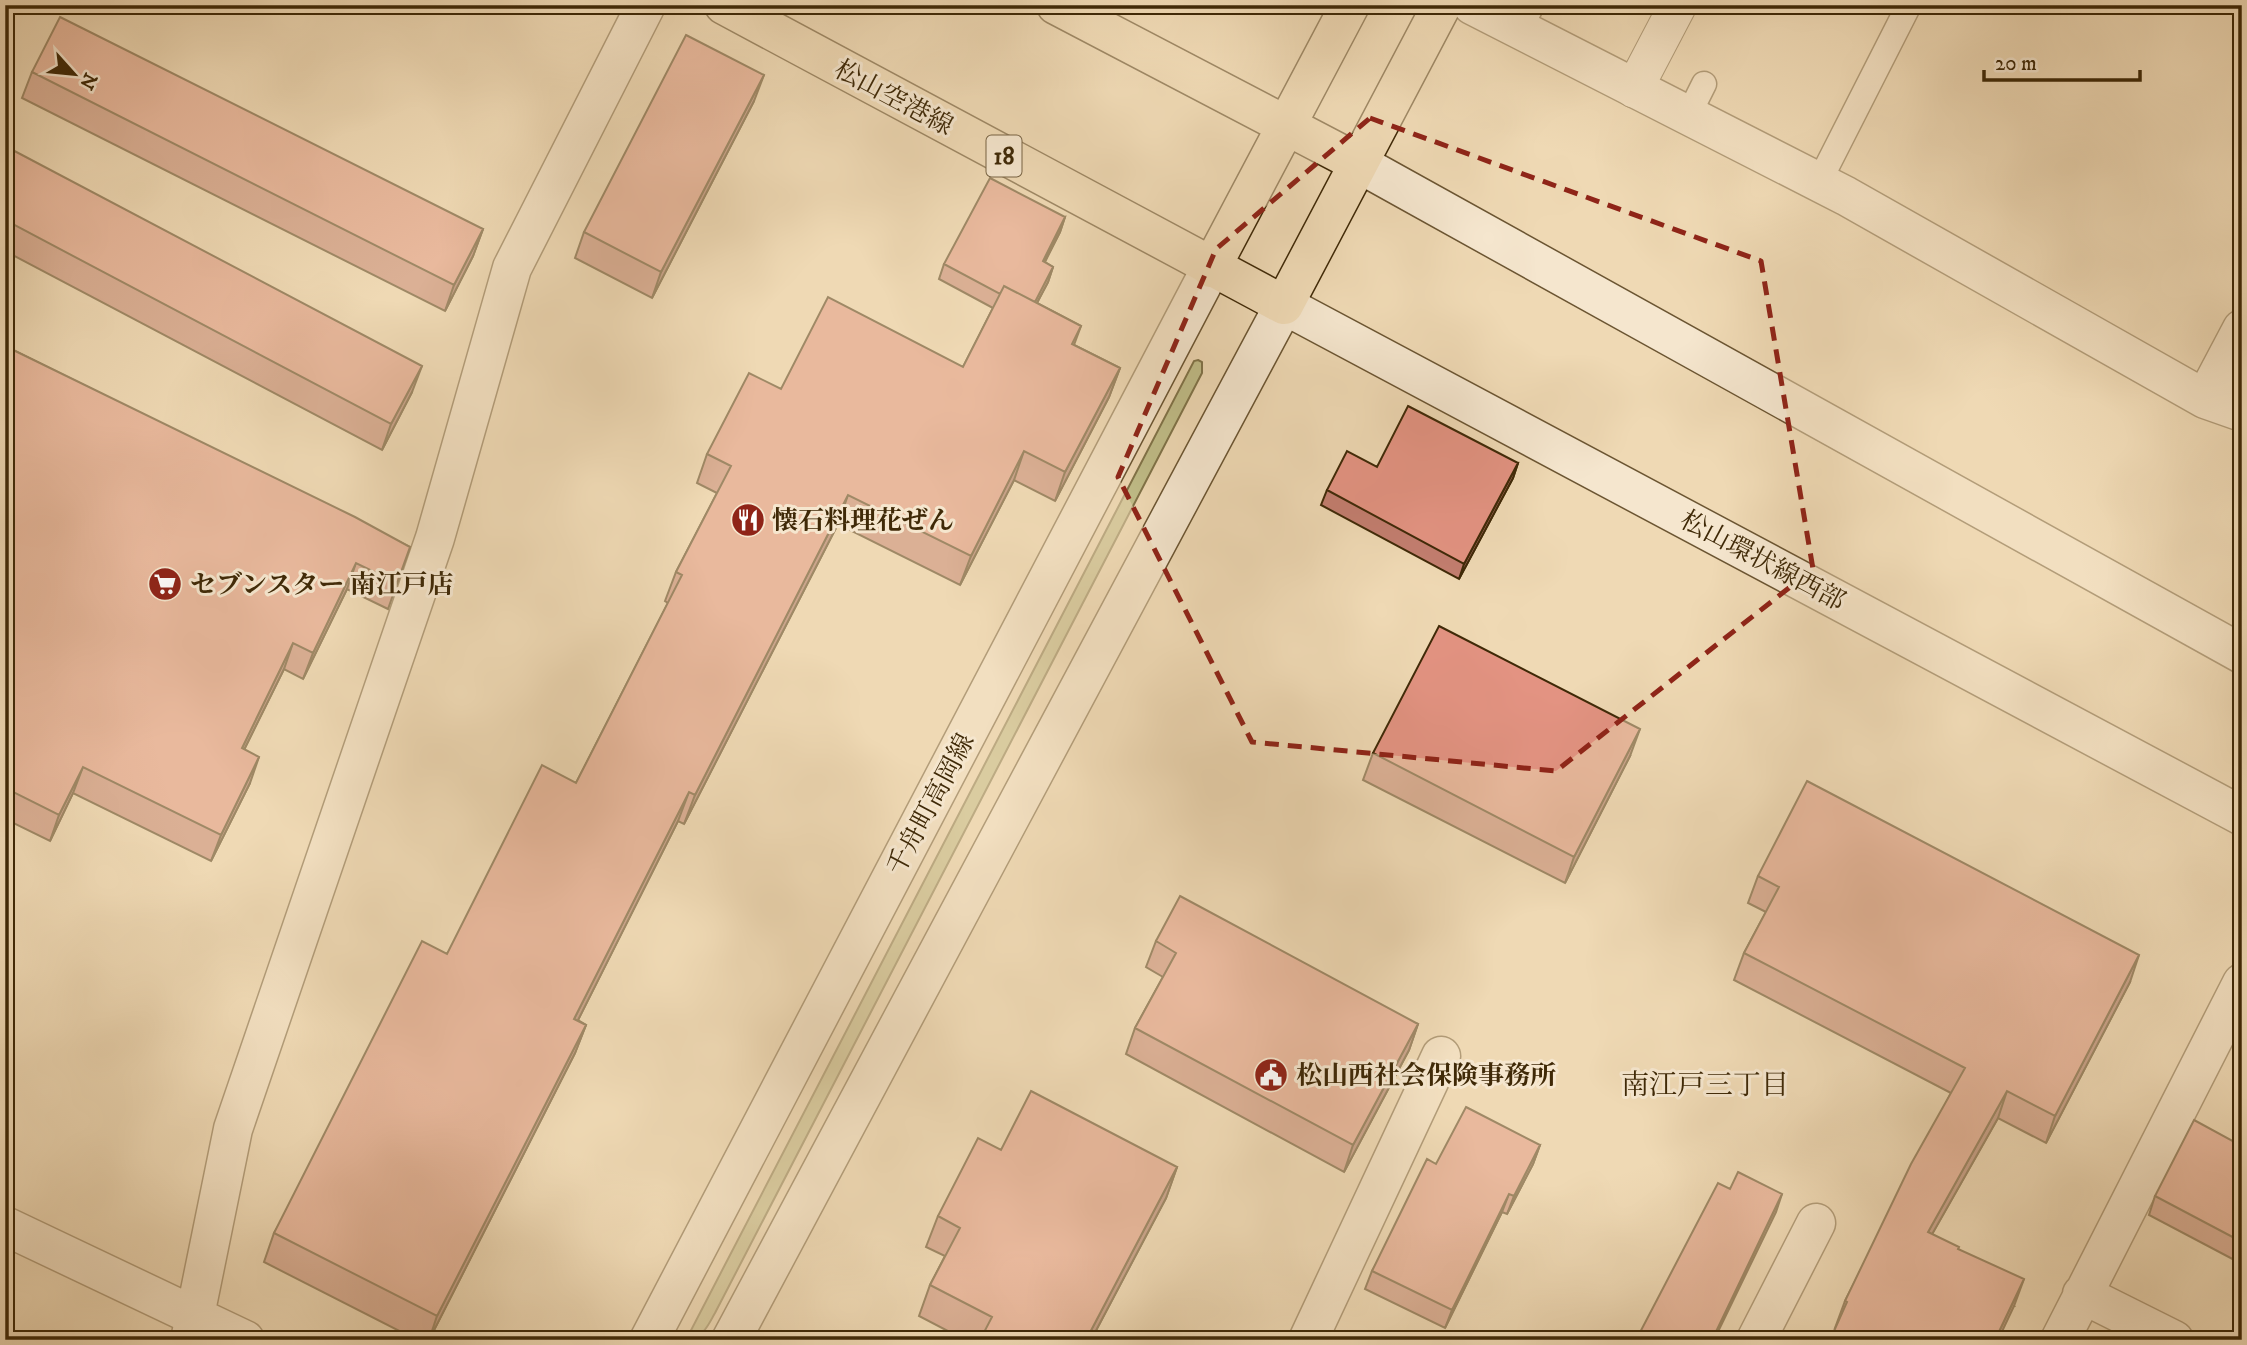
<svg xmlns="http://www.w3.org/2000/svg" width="2247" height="1345" font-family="'IM FELL DW Pica','Noto Serif JP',serif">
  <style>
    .green { fill: #c0bd88; stroke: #807348; stroke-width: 2 }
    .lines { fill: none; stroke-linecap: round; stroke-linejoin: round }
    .service-casing { stroke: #6b5532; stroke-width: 27 }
    .pedestrian-casing { stroke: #6b5532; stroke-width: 39 }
    .minor-casing { stroke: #6b5532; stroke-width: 41 }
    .tertiary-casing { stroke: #6b5532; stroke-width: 41 }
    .primary-casing { stroke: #3f2907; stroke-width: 41 }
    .service { stroke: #f5e6ce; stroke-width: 24 }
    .pedestrian { stroke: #f5e6ce; stroke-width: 37 }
    .minor { stroke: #f5e6ce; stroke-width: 38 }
    .tertiary { stroke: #f5e6ce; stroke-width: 38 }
    .primary { stroke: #efd9b4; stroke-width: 38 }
    .wall { fill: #c37e70; stroke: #3f2907; stroke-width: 2 }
    .shaded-wall { fill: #9f675b; stroke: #3f2907; stroke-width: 2 }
    .building { fill: #e39382; stroke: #3f2907; stroke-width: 2 }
    .marked { fill: none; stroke: #8f2418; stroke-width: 5; stroke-dasharray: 14 9; stroke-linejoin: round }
    .labels { text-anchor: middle; stroke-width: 6; stroke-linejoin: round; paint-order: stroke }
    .shield { fill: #f5e6ce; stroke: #766243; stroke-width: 2 }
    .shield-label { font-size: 24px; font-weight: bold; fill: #3f2907 }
    .street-label { font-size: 26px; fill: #3f2907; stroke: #f5e6ce }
    .poi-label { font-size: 26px; font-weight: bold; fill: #3f2907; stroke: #f5e6ce; text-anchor: start }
    .neighbourhood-label { font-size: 28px; fill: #3f2907; stroke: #f5e6ce }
  </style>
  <rect width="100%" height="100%" fill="#efd9b4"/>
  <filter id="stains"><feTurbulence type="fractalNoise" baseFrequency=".00286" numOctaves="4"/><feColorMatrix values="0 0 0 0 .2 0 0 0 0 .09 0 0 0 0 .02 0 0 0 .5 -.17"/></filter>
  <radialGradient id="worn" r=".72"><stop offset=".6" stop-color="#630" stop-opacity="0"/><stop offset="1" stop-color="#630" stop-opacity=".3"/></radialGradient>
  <!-- green -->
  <path class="green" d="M1198 360 1202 362V373L715 1313C709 1323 703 1340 688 1336L1194 361Z"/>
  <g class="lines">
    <!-- service casing -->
    <g class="service-casing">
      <path id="service" d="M1520 29 1532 5
        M1688 116 1704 84
        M1819 182 1909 5"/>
    </g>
    <!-- pedestrian casing -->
    <g class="pedestrian-casing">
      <path id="pedestrian" d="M1634 89 1678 5"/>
    </g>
    <!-- minor casing -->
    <g class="minor-casing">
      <path id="minor" d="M1472 5 1846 196 2205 399 2242 412
        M2205 399 2242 329
        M5 1226 245 1340
        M2082 1294 2174 1340
        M190 1340 233 1129 435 538 512 268 646 5
        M1308 1340 1441 1056
        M1756 1340 1816 1223
        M2060 1340 2242 983"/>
    </g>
    <!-- tertiary casing -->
    <g class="tertiary-casing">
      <path id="tertiary" d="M1358 163 2242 654
        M649 1340 1211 268
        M731 1340 1284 305 2242 816"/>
    </g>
    <!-- primary casing -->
    <g class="primary-casing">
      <path id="primary" d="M724 5 1284 305 1442 5
        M1056 5 1358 163
        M1211 268 1350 5"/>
    </g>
    <!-- service -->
    <use href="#service" class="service"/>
    <!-- pedestrian -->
    <use href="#pedestrian" class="pedestrian"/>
    <!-- minor -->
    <use href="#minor" class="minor"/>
    <!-- tertiary -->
    <use href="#tertiary" class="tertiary"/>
    <!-- primary -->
    <use href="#primary" class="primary"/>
  </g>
  <!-- wall -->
  <path class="wall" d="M32 72 483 229 473 256 445 311 22 98Z
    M754 101 652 298 575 258 584 232Z
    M5 146 412 392 382 450 5 251Z
    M1065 217 1060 232 1045 262 1053 267 1048 282 1037 303 1081 326 1074 345 1120 368 1109 397 1055 501 1014 480 960 585 838 524 684 824 678 821 578 1020 586 1025 575 1053 429 1340H417L264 1262 274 1233 447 954 576 783 668 603 665 601 676 572 717 493 697 483 707 454 781 389 963 367 993 308 939 279 944 264Z
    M5 346 410 547 388 609 347 589 303 679 284 669 244 750 250 783 211 861 73 793 50 841 5 819Z
    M1518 463 1513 478 1459 579 1321 505 1327 490Z
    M1373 753 1630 756 1565 883 1363 780Z
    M1758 876 2130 982 2046 1143 1998 1118 1932 1234 1958 1249 2014 1306 1835 1328 1845 1301 1951 1093 1734 980 1744 953 1766 912 1748 903Z
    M1156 941 1418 1024 1409 1050 1344 1172 1126 1054 1135 1028 1163 977 1146 967Z
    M1540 1145 1533 1164 1507 1214 1502 1212 1445 1328 1365 1289 1372 1271 1436 1164Z
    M2242 1146V1264L2149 1215 2155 1196Z
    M1001 1150 1177 1167 1166 1198 1091 1340H965L919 1316 930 1285 945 1256 926 1247 938 1216Z"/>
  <!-- shaded-wall -->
  <path class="shaded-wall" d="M764 75 754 101 652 298 661 272Z
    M1065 217 1060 232 1037 276 1043 261Z
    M483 229 473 256 445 311 454 285Z
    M1053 267 1048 282 1025 325 1030 310Z
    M422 366 412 392 382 450 391 424Z
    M1120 368 1109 397 1055 501 1065 472Z
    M1024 451 1014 480 960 585 971 556Z
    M1518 463 1513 478 1459 579 1464 564Z
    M848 495 838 524 684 824 695 795Z
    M356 563 347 589 303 679 313 653Z
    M293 643 284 669 232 774 242 748Z
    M1640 729 1630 756 1565 883 1574 857Z
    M259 757 250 783 211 861 221 835Z
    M83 767 73 793 50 841 59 815Z
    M689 792 678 821 564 1048 574 1019Z
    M2139 955 2130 982 2046 1143 2055 1116Z
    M1418 1024 1409 1050 1344 1172 1353 1145Z
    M586 1025 575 1053 429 1340 437 1316Z
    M2007 1091 1998 1118 1918 1259 1928 1232Z
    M1540 1145 1533 1164 1507 1214 1514 1196Z
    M1177 1167 1166 1198 1091 1340H1086Z
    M1509 1194 1502 1212 1445 1328 1452 1310Z
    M1782 1194 1776 1212 1714 1340H1712Z
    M2024 1279 2014 1306 1998 1340H1995Z"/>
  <!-- building -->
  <path class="building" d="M60 17 483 229 454 285 32 72Z
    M686 35 764 75 661 272 584 232Z
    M5 146 422 366 391 424 5 220Z
    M990 178 1065 217 1043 261 1053 267 1035 302 1004 286 1000 294 944 264Z
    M1004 286 1081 326 1072 344 1120 368 1065 472 1024 451 971 556 848 495 695 795 689 792 574 1019 586 1025 437 1316 274 1233 422 941 447 954 542 765 576 783 682 575 676 572 731 466 707 454 749 373 781 389 828 297 963 367Z
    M5 346 355 517 410 547 397 583 356 563 313 653 293 643 242 748 259 757 221 835 83 767 59 815 5 788Z
    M1408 406 1518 463 1464 564 1327 490 1347 451 1377 467Z
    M1439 626 1640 729 1574 857 1373 753Z
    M1807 781 2139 955 2055 1116 2007 1091 1928 1232 1959 1247 1958 1249 2024 1279 1995 1340H1830L1847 1302 1845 1301 1911 1164 1965 1068 1744 953 1779 887 1758 876Z
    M1180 896 1418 1024 1353 1145 1135 1028 1176 953 1156 941Z
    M1031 1091 1177 1167 1086 1340H980L992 1317 930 1285 960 1228 938 1216 978 1138 1001 1150Z
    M1466 1107 1540 1145 1514 1196 1509 1194 1452 1310 1372 1271 1427 1159 1436 1164Z
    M2194 1120 2242 1146V1242L2155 1196Z
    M1738 1172 1782 1194 1712 1340H1636L1718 1183 1730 1189Z
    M2110 1331 2129 1340H2106Z"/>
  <!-- marked area -->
  <path d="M0 0H2247V1345H0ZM1370 118 1761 261 1813 569 1556 771 1252 742 1118 477 1216 249Z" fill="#efd9b4" fill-opacity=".55" fill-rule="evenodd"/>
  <path class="marked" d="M1370 118 1761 261 1813 569 1556 771 1252 742 1118 477 1216 249Z"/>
  <!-- icons -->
  <defs>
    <g id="restaurant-disc" transform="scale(1.75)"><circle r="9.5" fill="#8f2418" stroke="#f5e6ce"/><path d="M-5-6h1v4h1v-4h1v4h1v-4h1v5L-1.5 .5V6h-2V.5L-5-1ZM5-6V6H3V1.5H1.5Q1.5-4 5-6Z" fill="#fff"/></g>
    <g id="supermarket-disc" transform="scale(1.75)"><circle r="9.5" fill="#8f2418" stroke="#f5e6ce"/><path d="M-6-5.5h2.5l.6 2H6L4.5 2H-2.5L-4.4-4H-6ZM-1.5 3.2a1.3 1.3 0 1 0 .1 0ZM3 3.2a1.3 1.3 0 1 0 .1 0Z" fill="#fff"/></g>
    <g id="civic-disc" transform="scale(1.75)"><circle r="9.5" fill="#8f2418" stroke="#f5e6ce"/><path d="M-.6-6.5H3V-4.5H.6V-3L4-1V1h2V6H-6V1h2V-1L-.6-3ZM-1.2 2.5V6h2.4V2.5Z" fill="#fff"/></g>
  </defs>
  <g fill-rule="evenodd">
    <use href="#restaurant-disc" x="748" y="520"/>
    <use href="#supermarket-disc" x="165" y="584"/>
    <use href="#civic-disc" x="1271" y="1075"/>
  </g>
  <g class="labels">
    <!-- shield labels -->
    <rect class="shield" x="986.5" y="135.5" width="35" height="41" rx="5"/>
    <g class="shield-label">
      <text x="1004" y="164">18</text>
    </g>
    <!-- street labels -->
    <g class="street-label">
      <text transform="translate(894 97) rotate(28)" y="9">松山空港線</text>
      <text transform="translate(1763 560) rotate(28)" y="9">松山環状線西部</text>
      <text transform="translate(930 804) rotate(-62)" y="9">千舟町高岡線</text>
    </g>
    <!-- poi labels -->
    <g class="poi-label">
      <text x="772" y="529">懐石料理花ぜん</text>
      <text x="190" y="593">セブンスター 南江戸店</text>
      <text x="1296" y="1084">松山西社会保険事務所</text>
    </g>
    <!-- neighbourhood labels -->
    <g class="neighbourhood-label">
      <text x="1705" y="1094">南江戸三丁目</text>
    </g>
  </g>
  <!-- margin -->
  <rect width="2247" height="1345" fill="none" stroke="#efd9b4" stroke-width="28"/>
  <rect x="7" y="7" width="2233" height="1331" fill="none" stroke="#3f2907" stroke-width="3.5"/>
  <rect x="14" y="14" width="2219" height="1317" fill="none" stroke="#3f2907" stroke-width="2"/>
  <!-- north arrow -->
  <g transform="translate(74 74) rotate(117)" stroke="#f5e6ce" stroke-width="5" paint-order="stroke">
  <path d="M0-5L12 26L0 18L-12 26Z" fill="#3f2907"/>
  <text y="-10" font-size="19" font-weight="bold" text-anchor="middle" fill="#3f2907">N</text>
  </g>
  <!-- scale -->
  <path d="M1984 70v10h156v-10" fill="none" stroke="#3f2907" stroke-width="3.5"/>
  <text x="1995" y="70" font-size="21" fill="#3f2907" stroke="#f5e6ce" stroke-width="5" paint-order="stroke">20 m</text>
  <rect width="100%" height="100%" filter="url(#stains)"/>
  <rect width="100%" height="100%" fill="url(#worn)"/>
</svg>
